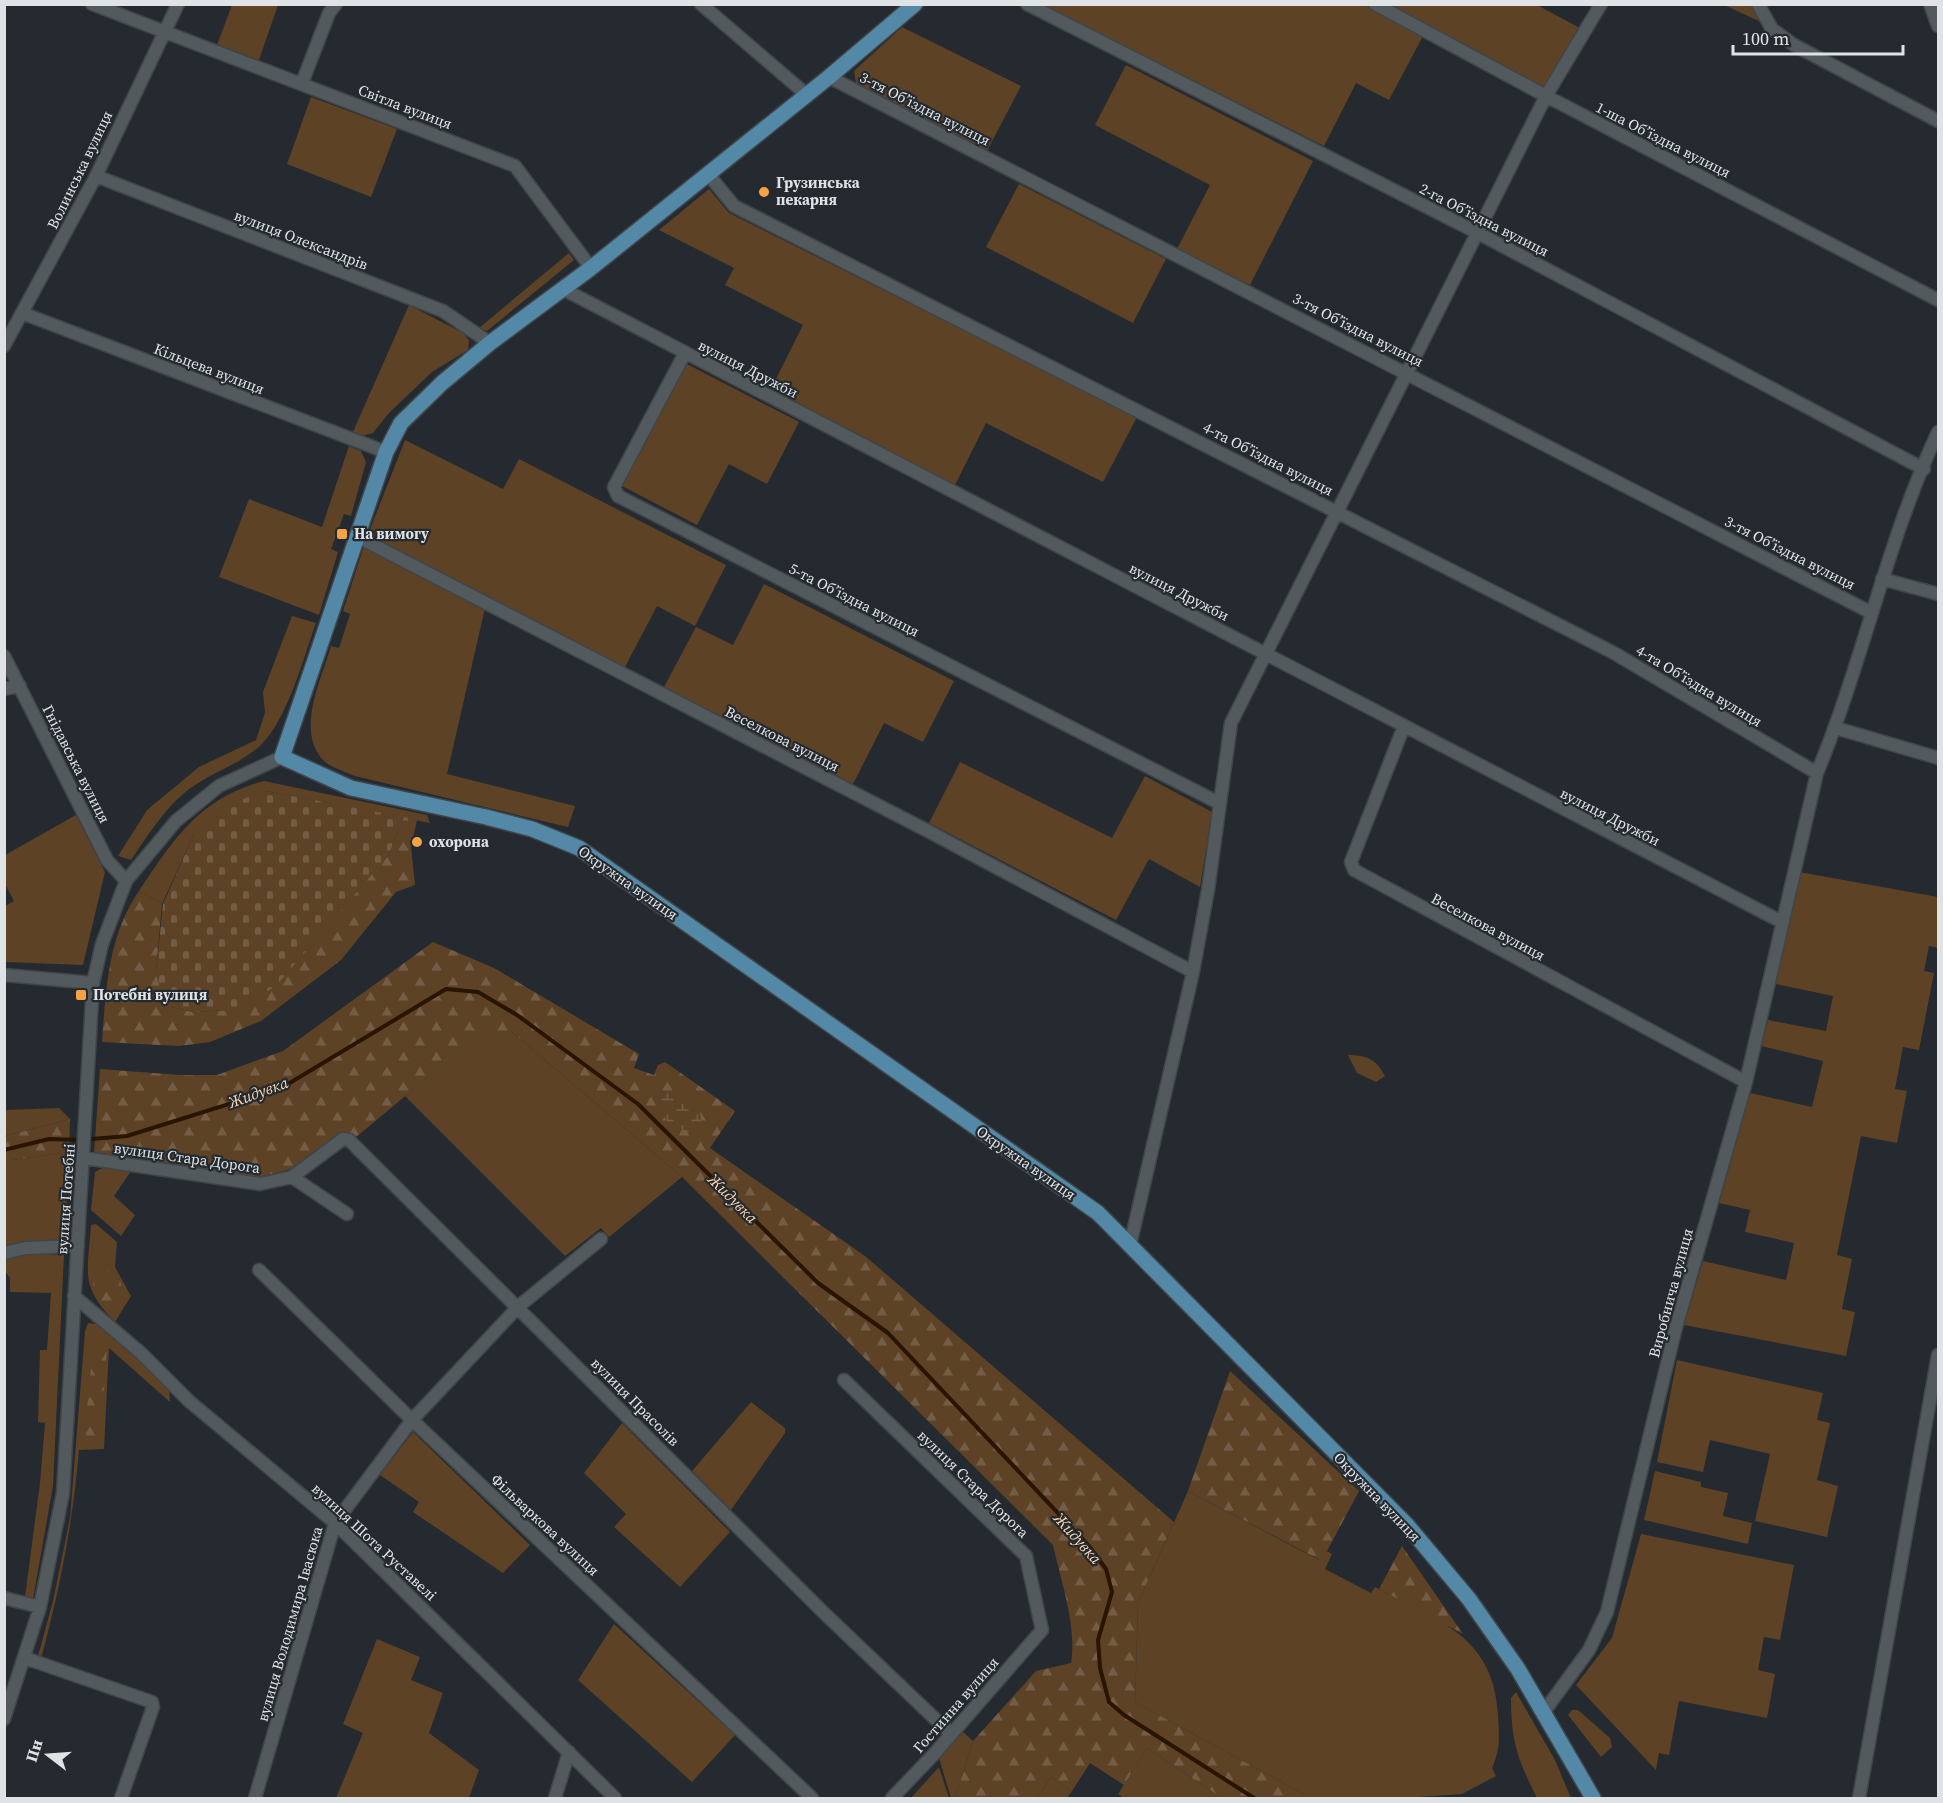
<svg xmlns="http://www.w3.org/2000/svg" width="1943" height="1803" font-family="'Source Serif 4',serif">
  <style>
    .green { fill: #5d4226 }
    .forest { fill: url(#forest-firs) }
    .wetland { fill: url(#wetland-marsh) }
    .cemetery { fill: url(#cemetery-stones) }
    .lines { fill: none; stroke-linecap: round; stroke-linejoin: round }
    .stream { stroke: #291400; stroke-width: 4 }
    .minor-casing { stroke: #3f4549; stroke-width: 15 }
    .major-casing { stroke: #3f4549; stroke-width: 18 }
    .minor { stroke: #525a5e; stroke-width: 12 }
    .major { stroke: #5388a7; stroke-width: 15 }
    .poi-dot { fill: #f5a345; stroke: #242a2f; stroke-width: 2 }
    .labels { text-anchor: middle; stroke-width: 4.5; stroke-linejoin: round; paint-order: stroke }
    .street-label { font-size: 15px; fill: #dfe3e6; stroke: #242a2f }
    .poi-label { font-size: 15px; font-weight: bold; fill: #dfe3e6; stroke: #242a2f; text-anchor: start }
    .water-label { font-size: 16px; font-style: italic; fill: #fed6af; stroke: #242a2f }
  </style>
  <defs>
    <pattern id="forest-firs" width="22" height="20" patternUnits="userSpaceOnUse" patternTransform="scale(1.5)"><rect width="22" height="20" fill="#5d4226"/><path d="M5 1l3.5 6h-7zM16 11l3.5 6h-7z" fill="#745d46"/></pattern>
    <pattern id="wetland-marsh" width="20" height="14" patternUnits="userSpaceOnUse" patternTransform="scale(1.5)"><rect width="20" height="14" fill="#5d4226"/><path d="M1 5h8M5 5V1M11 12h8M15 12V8" fill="none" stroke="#745d46"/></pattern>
    <pattern id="cemetery-stones" width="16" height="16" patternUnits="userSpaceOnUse" patternTransform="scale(1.5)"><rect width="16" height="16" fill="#5d4226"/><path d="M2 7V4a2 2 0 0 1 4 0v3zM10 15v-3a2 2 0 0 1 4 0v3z" fill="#745d46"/></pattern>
  </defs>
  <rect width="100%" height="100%" fill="#242a2f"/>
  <!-- green -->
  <path class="green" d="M232 5H278L259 60 217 45Z
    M1042 5H1365L1423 36 1389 100 1356 83 1324 146Z
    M1386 5H1537L1580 28 1544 90Z
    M1724 5H1752L1761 22Z
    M902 27 1021 86 987 151 856 84 854 71Z
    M1126 65 1313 161 1250 285 1177 249 1210 185 1095 125Z
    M311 97 397 129 371 197 287 164Z
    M1019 184 1166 259 1133 323 986 247Z
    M709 189 729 213 1137 417 1103 482 986 423 955 485 771 389 803 325 725 285 734 268 659 230Z
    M569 253 574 260 487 331 479 328Z
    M409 305 463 333 469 340 468 350 432 372 389 413 373 433 362 436 352 434Z
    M685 363 799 422 767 484 729 464 697 525 622 486Z
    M405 440 503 489 519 459 726 565 695 626 657 606 625 667 367 537Z
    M349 446 361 451 366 462 351 516 344 514 331 549 338 552 319 615 219 577 249 499 322 527Z
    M364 546 485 608 447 774 575 806 568 827 355 776C346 772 328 767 322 759 296 729 322 678 331 646L339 648 350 614 343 611Z
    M764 584 954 681 923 742 884 723 853 784 664 687 696 627 733 645Z
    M292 616 316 623C303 659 288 718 261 745 238 766 206 774 183 794 162 812 147 837 131 860L118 856 147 810 199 767 256 740 265 713 263 692Z
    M960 762 1112 838 1145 776 1212 812 1200 887 1149 859 1116 920 929 823Z
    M264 781 427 815 430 823 265 791 193 836 162 904 139 891C174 838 200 798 264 781Z
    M76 815 105 872 83 965 5 962V906L14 901 5 884V855Z
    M1799 872 1938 897V948L1929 946 1924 971 1934 973 1919 1050 1903 1047 1895 1089 1907 1091 1897 1143 1861 1136 1837 1255 1852 1259 1842 1309 1855 1312 1846 1356 1684 1325 1703 1261 1786 1280 1794 1243 1745 1232 1750 1210 1719 1203 1750 1093 1812 1107 1823 1061 1761 1046 1768 1020 1826 1031 1833 996 1775 984Z
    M482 1031H511L682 1177 609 1237 601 1228 565 1256 405 1096Z
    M1348 1055C1367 1055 1376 1059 1385 1076L1376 1082 1357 1073Z
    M59 1108 70 1119 5 1136 4 1110Z
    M69 1152 65 1240 25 1243 5 1248 4 1161Z
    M106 1166 131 1171 114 1196 135 1215 121 1236 91 1210 95 1172Z
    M96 1224 117 1242 115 1267 131 1296 115 1322C79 1285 88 1273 91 1225Z
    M27 1253 64 1255 53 1486 33 1599 25 1597 40 1483 45 1423 38 1422 40 1350H47L51 1293 10 1292V1278L5 1271 4 1259Z
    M88 1323 103 1325 139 1358 169 1388 170 1402 109 1348 104 1449 79 1450C73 1521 60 1589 41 1659L38 1656 53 1601 70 1518 85 1331Z
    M1677 1360 1823 1393 1817 1420 1830 1423 1817 1480 1838 1486 1827 1537 1755 1521 1770 1454 1710 1440 1703 1472 1657 1462Z
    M751 1402 785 1428V1433L731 1510 692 1471Z
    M622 1423 730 1532 680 1587 614 1527 626 1514 584 1473Z
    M413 1432 530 1545 503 1573 413 1512 419 1502 380 1475Z
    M1655 1471 1701 1482V1487L1728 1493 1723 1516 1752 1523 1748 1544 1644 1520Z
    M1188 1491 1319 1560 1325 1550 1332 1554 1325 1569 1371 1593 1375 1587C1436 1620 1493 1634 1498 1714 1499 1736 1501 1748 1492 1768L1496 1776 1462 1794 1406 1798H1311L1135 1702 1138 1603Z
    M1641 1534 1794 1565 1780 1640 1764 1637 1758 1670 1775 1674 1767 1718 1679 1701 1669 1755 1659 1753 1656 1770 1576 1685 1612 1638Z
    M614 1624 735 1735 692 1782 578 1680Z
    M377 1639 420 1657 411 1680 443 1693 429 1733 479 1770 469 1798H336L363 1733 343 1724Z
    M1516 1692 1555 1760 1571 1798H1537C1518 1760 1511 1742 1511 1698Z
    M1572 1710H1578L1610 1738 1612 1747 1601 1757 1568 1715Z
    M962 1731 973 1741 955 1798H951L939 1758Z
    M1147 1748 1222 1798H1124L1118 1794Z
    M939 1767 949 1798H911Z
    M1051 1777 1072 1791 1067 1798H1037Z"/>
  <!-- forest -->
  <path class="forest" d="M404 817 417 820 411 847 415 885 396 892 341 960 261 1021 210 1042 179 1046 102 1042C106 989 108 936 139 891L162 904 156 972 172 1007 193 1012 230 1010 388 856Z
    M433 942 494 968 639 1054 634 1068 654 1075 658 1065 665 1062 735 1111 710 1148 865 1256 1174 1522 1138 1603 1135 1702 1311 1798H1222L1147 1748 1124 1785 1090 1763 1072 1791 1051 1777 1037 1798H955L973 1741 1036 1671 1071 1663C1077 1625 1061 1582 1053 1545L682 1177 511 1031 482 1032 355 1138 344 1134 295 1168 257 1178 94 1153 100 1069 180 1075H217L283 1051Z
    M70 1119 69 1152 5 1161V1136Z
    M107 1270 118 1276 125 1295 119 1309 112 1312C100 1302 91 1296 94 1279Z
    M110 1338 165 1388 167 1394 107 1346 100 1444 97 1447 89 1445 85 1429 93 1348 98 1340Z
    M1230 1371 1359 1491 1327 1551 1325 1550 1320 1560 1188 1491Z
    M1402 1546 1463 1634 1379 1589Z"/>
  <!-- wetland -->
  <path class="wetland" d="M674 1090 700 1108 701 1122 690 1132C670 1128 658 1118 662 1097Z"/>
  <!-- cemetery -->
  <path class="cemetery" d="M265 791 404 817 388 856 275 987 230 1010 193 1012 172 1007 161 993 156 972 163 904 193 836 222 807Z"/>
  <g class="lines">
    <!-- stream -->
    <path class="stream" d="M4 1150 49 1139 80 1140 127 1136 283 1087 446 989 478 992 517 1015 638 1104 818 1283 888 1333 1089 1546 1106 1569 1112 1592 1098 1640 1100 1668 1109 1702 1124 1715 1254 1798"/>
    <!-- minor casing -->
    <g class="minor-casing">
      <path id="minor" d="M92 4 515 166 591 268
        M701 4 807 95
        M1027 4 1478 233 1924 469
        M1375 4 1546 96 1938 300
        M1758 4 1772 29 1794 45 1938 121
        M1930 4 1938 26
        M829 77 1872 613
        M302 83 329 13 336 4
        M708 174 734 206 1614 653 1817 773
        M96 176 443 311 490 343
        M563 289 1782 922
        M22 313 386 452
        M4 346 96 176 178 4
        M685 353 614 487 618 496 1219 803
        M356 536 926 830 1193 972
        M1882 579 1938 594
        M4 656 107 860 126 881
        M4 689 20 686
        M1404 726 1351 862 1354 870 1746 1082
        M1836 728 1938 758
        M4 975 93 983
        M84 1158 260 1184 292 1177 343 1139 349 1140 824 1613 951 1734
        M292 1177 347 1214
        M1130 1245 1193 972 1208 890 1231 723 1546 96 1601 4
        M4 1253 26 1248 78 1246
        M259 1270 412 1420 812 1798
        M74 1296 141 1353 189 1401 335 1523 615 1798
        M844 1380 1026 1556 1042 1630 935 1753 892 1798
        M4 1598 40 1607
        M25 1658 152 1702 153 1707 121 1798
        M1543 1713 1589 1650 1607 1612 1675 1331 1746 1082 1817 773C1863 662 1887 540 1938 432
        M4 1719 40 1607 63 1493 93 983 102 944 126 881 176 821 219 786 282 757
        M255 1798 335 1523 412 1420 519 1306 601 1239
        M555 1798 569 1752
        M1859 1798 1938 1355"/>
    </g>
    <!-- major casing -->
    <g class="major-casing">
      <path id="major" d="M915 4 829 77 591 268 490 343 442 383 401 423 386 452 282 757 351 788 486 817 532 829 579 848 1098 1213 1407 1525 1469 1599 1518 1669 1593 1798"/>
    </g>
    <!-- minor -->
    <use href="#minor" class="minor"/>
    <!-- major -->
    <use href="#major" class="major"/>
  </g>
  <!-- markers -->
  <g class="poi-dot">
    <circle cx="764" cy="192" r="6"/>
    <rect x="336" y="528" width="12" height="12" rx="3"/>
    <circle cx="417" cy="842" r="6"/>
    <rect x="75" y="989" width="12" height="12" rx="3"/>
  </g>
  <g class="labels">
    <!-- street labels -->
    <g class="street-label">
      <text transform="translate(405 107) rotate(21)" y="5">Світла вулиця</text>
      <text transform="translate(925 109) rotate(27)" y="5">3-тя Обʼїздна вулиця</text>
      <text transform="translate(1663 140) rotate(27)" y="5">1-ша Обʼїздна вулиця</text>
      <text transform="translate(80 170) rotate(-64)" y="5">Волинська вулиця</text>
      <text transform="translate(1484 220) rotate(27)" y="5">2-га Обʼїздна вулиця</text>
      <text transform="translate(301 240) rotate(21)" y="5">вулиця Олександрів</text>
      <text transform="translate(1358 330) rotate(27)" y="5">3-тя Обʼїздна вулиця</text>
      <text transform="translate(209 369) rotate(21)" y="5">Кільцева вулиця</text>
      <text transform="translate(748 369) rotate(27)" y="5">вулиця Дружби</text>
      <text transform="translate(1268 459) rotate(27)" y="5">4-та Обʼїздна вулиця</text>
      <text transform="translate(1790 553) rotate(27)" y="5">3-тя Обʼїздна вулиця</text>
      <text transform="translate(1179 592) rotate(27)" y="5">вулиця Дружби</text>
      <text transform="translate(854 600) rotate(27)" y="5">5-та Обʼїздна вулиця</text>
      <text transform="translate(1699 686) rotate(31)" y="5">4-та Обʼїздна вулиця</text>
      <text transform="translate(782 739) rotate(27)" y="5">Веселкова вулиця</text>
      <text transform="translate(76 764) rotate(63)" y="5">Гнідавська вулиця</text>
      <text transform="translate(1610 817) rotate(27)" y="5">вулиця Дружби</text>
      <text transform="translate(628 883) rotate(35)" y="5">Окружна вулиця</text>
      <text transform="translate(1488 927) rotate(28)" y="5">Веселкова вулиця</text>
      <text transform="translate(187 1158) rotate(8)" y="5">вулиця Стара Дорога</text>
      <text transform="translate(1026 1163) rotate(35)" y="5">Окружна вулиця</text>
      <text transform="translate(66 1199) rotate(-86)" y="5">вулиця Потебні</text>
      <text transform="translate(1671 1293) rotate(-75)" y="5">Виробнича вулиця</text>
      <text transform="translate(635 1402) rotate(45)" y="5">вулиця Прасолів</text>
      <text transform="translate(973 1484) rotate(44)" y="5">вулиця Стара Дорога</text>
      <text transform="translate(1377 1497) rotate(46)" y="5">Окружна вулиця</text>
      <text transform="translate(545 1525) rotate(43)" y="5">Фільваркова вулиця</text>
      <text transform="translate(374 1542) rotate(43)" y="5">вулиця Шота Руставелі</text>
      <text transform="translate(290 1624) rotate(-74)" y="5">вулиця Володимира Івасюка</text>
      <text transform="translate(956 1705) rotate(-49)" y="5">Гостинна вулиця</text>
    </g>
    <!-- poi labels -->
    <g class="poi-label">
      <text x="776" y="188">Грузинська<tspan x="776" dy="17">пекарня</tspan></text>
      <text x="354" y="539">На вимогу</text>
      <text x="429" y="847">охорона</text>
      <text x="93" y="1000">Потебні вулиця</text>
    </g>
    <!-- water labels -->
    <g class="water-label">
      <text transform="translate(258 1092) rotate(-20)" y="6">Жидувка</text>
      <text transform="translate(733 1198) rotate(45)" y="6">Жидувка</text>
      <text transform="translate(1078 1538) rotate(48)" y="6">Жидувка</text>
    </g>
  </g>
  <!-- border -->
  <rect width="1943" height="1803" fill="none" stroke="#dfe3e6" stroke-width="12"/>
  <!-- north arrow -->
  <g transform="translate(48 1755) rotate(287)" stroke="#242a2f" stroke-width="4.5" paint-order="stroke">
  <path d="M0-4.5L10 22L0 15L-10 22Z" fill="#dfe3e6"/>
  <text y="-9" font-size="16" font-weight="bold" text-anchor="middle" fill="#dfe3e6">Пн</text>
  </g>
  <!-- scale -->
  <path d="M1733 45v9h170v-9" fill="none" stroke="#dfe3e6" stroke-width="3"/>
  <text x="1742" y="45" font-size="18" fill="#dfe3e6" stroke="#242a2f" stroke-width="4.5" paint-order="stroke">100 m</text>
</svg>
